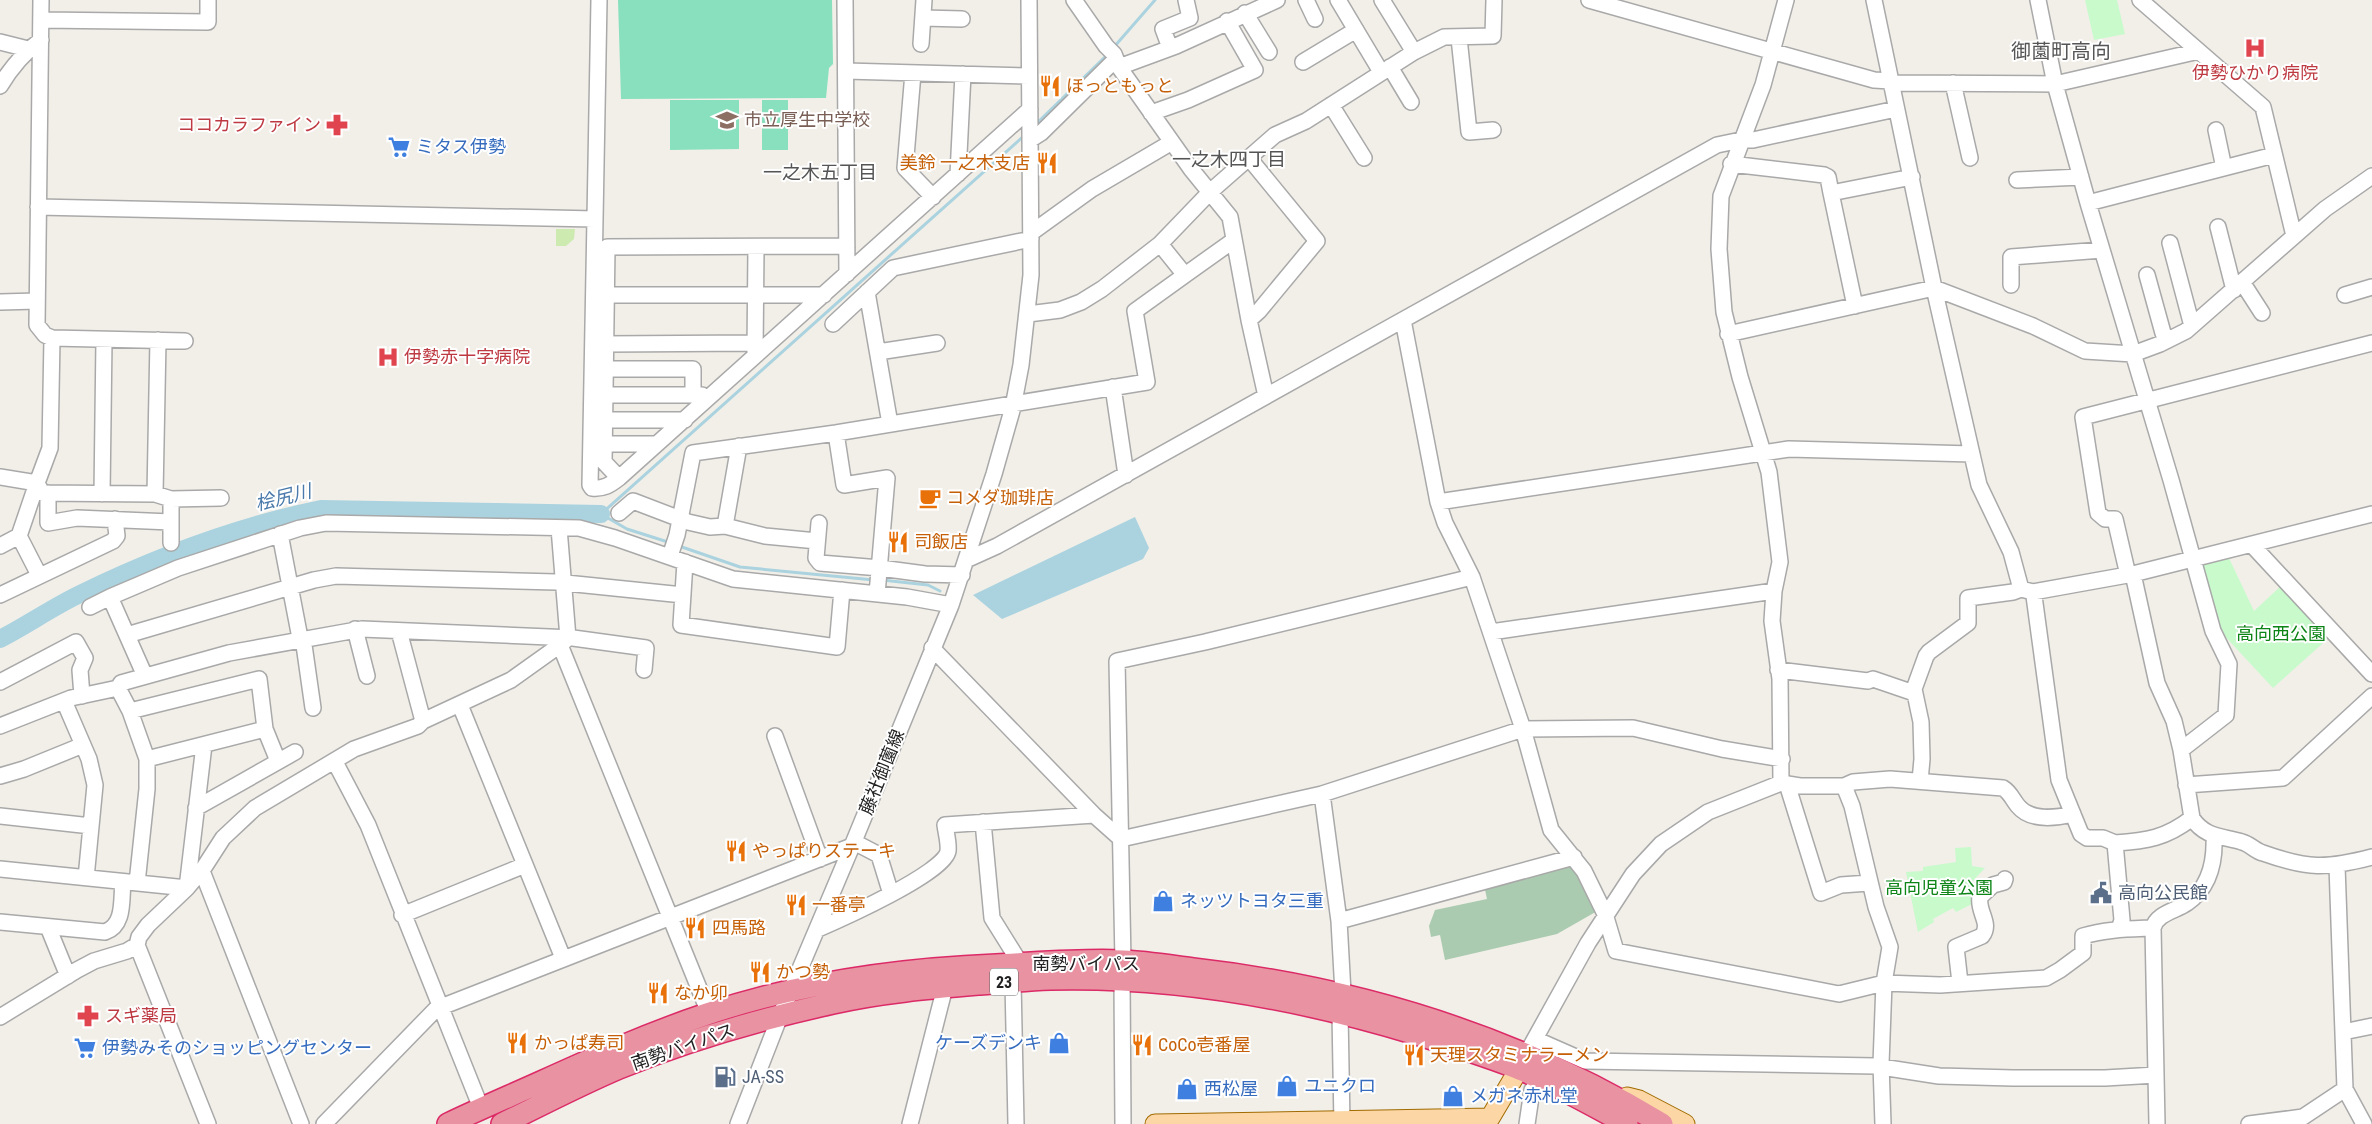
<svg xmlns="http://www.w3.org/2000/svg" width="2372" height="1124" font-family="'Roboto Condensed','Noto Sans JP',sans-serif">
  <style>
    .grass { fill: #cdebb0 }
    .cemetery { fill: #aacbaf }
    .park { fill: #c8facc }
    .pitch { fill: #88e0be }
    .water { fill: #aad3df }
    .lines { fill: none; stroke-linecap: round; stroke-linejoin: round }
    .stream { stroke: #aad3df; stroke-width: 3 }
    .river { stroke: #aad3df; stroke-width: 18 }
    .minor-casing { stroke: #a9a9a9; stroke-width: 18 }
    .major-casing { stroke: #a06b00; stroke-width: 21 }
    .highway-casing { stroke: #dc2a67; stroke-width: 24 }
    .minor { stroke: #fff; stroke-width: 15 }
    .major { stroke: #fcd6a4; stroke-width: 19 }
    .highway { stroke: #e892a2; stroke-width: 21 }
    .labels { text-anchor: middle; stroke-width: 4; stroke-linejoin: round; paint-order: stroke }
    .shield { fill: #fff; stroke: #646464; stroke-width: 1 }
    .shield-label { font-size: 16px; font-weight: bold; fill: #222 }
    .health-label { font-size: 18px; fill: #be3a42; stroke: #fff; text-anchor: start }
    .food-label { font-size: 18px; fill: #c56008; stroke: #fff; text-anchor: start }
    .education-label { font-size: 18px; fill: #785e54; stroke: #fff; text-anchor: start }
    .shop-label { font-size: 18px; fill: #366cbe; stroke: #fff; text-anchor: start }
    .park-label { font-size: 18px; fill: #0c8416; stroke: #fff }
    .street-label { font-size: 18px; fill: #222; stroke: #fff }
    .service-label { font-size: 18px; fill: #4e5e75; stroke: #fff; text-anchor: start }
    .neighbourhood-label { font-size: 19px; fill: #555; stroke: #fff }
    .water-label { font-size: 19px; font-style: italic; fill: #4a7aab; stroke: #fff }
    .quarter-label { font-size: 20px; fill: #555; stroke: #fff }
  </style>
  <rect width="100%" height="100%" fill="#f2efe9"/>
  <!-- grass -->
  <path class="grass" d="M556 229H575L574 239 566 246H556Z"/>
  <!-- cemetery -->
  <path class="cemetery" d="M1569 861 1575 865 1599 910 1557 934 1445 960 1440 935 1431 937 1429 926 1435 910 1487 899 1484 885Z"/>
  <!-- park -->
  <path class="park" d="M2085 0H2117L2125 34 2094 40Z
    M2229 558 2254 611 2283 584 2331 636 2273 688 2220 631 2201 565Z
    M1971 847 1972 866 1985 868 1969 885 1979 894 1976 902 1956 912 1953 908 1933 919 1934 922 1918 932 1906 872 1923 871V867L1956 862 1955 848Z"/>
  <!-- pitch -->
  <path class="pitch" d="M618 0H832L833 64 829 68 826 98 621 99Z
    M670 100H739V149L670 150Z
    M762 100H788V150H762Z"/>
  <!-- water -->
  <path class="water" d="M1135 517 1149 548 1143 559 1002 619 973 595Z"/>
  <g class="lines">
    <!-- stream -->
    <path class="stream" d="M1114 47 1155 0
      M1036 124 1108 54
      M671 543 627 529 601 514 1026 134
      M679 546 740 567 874 580
      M882 580 928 585 940 591"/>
    <!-- river -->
    <path class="river" d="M0 639C27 625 53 607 80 594 156 557 238 526 321 509L601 514"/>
    <!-- minor casing -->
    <g class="minor-casing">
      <path id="minor" d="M41 0 37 325 45 335 52 338 185 341
        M845 0 847 274
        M1074 0 1106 46 1114 54 1119 67 1191 169 1230 217 1249 320 1266 396
        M1306 0 1315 19
        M1338 0 1381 72
        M1382 0 1414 52
        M1589 0 1874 80 1890 81
        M1874 0 1934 288 1979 485 2011 552 2021 589 2033 592 2034 596 2059 780 2081 834 2087 838H2103L2115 843 2122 920 2119 929
        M2038 0 2055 84 2088 203 2171 480 2213 631 2229 664 2226 715 2181 750
        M2140 0 2263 107 2294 236
        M1245 13 1269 52
        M923 18 962 19
        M41 20 208 22V0
        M1459 38 1469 132 1493 130
        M0 42 28 49
        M921 44 924 0
        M1170 48 1163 29 1190 18 1186 0
        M1303 62 1356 30
        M1119 67 1176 46 1277 0
        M1390 67 1411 102
        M846 71 1029 76
        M913 73 905 168 933 197
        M1891 83 2055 84 2199 51
        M1953 83 1970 158
        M0 86C11 68 23 53 41 40
        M1331 105 1364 158
        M1151 113 1188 100 1255 70 1227 21
        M2216 130 2224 168
        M1030 140 1041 133 1115 60
        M1731 164 1824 175 1828 177 1831 193
        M958 174 963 74
        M2017 180 2081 177
        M2088 203 2274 155
        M38 207 595 219 599 0
        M595 219 590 485 592 488C604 489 610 485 619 478L1030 109
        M2218 227 2234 290
        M1031 233 1092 189 1172 142
        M2170 243 2192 326
        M1185 275 1234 240
        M2147 275 2163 333 2168 340
        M2242 282 2262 313
        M2011 285V257L2102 250
        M867 292 890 424
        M607 295H824
        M2345 295 2372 287
        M0 302 37 301
        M1855 306 1831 193 1912 177
        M1028 314 1060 310 1081 302 1102 289 1160 244 1211 191 1275 135 1306 121 1414 52 1444 37 1493 36 1494 0
        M1249 320 1259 311 1317 241 1249 158
        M1403 320 1438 502 1445 523 1472 577 1523 729 1551 830 1584 871 1605 914 1616 951 1839 994 1884 983 1940 985 2046 978 2060 970 2083 953V936C2106 929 2130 929 2153 928
        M833 324 893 268 1031 239
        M1728 334 1934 288 2033 326 2085 351 2133 354 2160 344 2186 331 2325 209 2372 176
        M52 338 50 448 37 483 42 493 155 494 158 340
        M606 344 755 343
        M878 352 937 343
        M755 353 756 247
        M606 369H693V395
        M1113 387 1126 475
        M606 395H702
        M605 420H685
        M836 433 844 485 887 478 877 594
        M605 444H657
        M0 477 37 483 19 536 0 546
        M619 478 604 462 607 247 847 246
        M48 493V523L77 518 171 522
        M102 494 104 340
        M155 494 171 499V543
        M171 499 221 498
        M1438 502 1789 449 1972 454
        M619 513 633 501 688 522 710 527 725 526 765 536 817 541
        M819 523 816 558 820 563 880 568 925 574 962 575
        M725 526 739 446
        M280 534 300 638
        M19 536 39 575
        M2252 545 2372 674
        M670 556 677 535 693 453 836 433 1147 382 1135 311 1185 275 1160 244
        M966 560 997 546 1717 145 1741 140H1753L1896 109
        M685 562 681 625 837 647 842 590
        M2133 574 2157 683 2174 721 2181 750 2192 818C2205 838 2223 836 2242 842 2250 844 2255 851 2263 853 2308 869 2326 869 2372 857
        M2128 575 2115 519H2105L2098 513 2083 417 2372 343
        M2033 592 2133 574 2372 514
        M0 595 113 541 117 536 115 519
        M90 607 110 597
        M355 629 367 676
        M399 631 423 721
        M1491 632 1774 591
        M127 635 314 580 336 576 556 582 683 595
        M303 638 313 708
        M560 645 709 1013
        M932 648 1094 815 1121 839
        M1778 670 1868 681 1873 679 1914 693
        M145 676 110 597 178 568 300 528 326 523 579 528 615 538 733 579 907 597 951 605
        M0 682 76 642 85 658 80 670 82 696
        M118 688 130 711 147 759V789L137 883
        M64 701 89 759 95 785 86 878
        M460 705 563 958
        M130 711 259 679 265 729 147 759
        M0 726 71 698 118 688 121 683 229 653 362 629 573 638 646 648 644 670
        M265 729 278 761
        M775 736 820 859
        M335 762 368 825 481 1108
        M0 776 24 769 83 745
        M1920 781 1922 759 1921 722 1914 689 1926 656 1929 652 1968 623V598L2013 592 2021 589
        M1781 783 1780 679 1772 621 1774 591 1780 562 1769 472 1740 377 1724 312 1719 249 1721 196 1763 85 1786 0
        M1787 784 1821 893 1841 885 1869 883
        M2186 785 2283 778 2372 696
        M1844 786 1852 806 1876 907 1890 947 1884 983 1881 1064 1883 1124
        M1322 794 1339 921 1343 993
        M196 808 295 752
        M0 816 91 826
        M983 822 992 918 1020 963
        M1121 839 1322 794 1523 729 1633 728 1722 749 1782 759
        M854 842 879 855 891 894
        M2115 843C2147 841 2166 838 2192 818
        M2337 866 2345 1089 2364 1124
        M0 869 187 888
        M202 871 301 1124
        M187 888 204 745
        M402 915 525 865
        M1339 921 1574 857
        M0 922 105 932C125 925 121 900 123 882
        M48 927 68 976
        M818 929C839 920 945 873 948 851 949 843 946 833 945 825L1094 815
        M137 945 208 1124
        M1123 961 1117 661 1205 642 1472 577
        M1122 980 1123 1124
        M1013 982 1016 1124
        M1960 983 1956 947 1982 936C1992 923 1977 912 1980 897L1993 885 2004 882 2005 879
        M1340 1013 1342 1124
        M0 1017 77 970 94 961 127 951 137 945 139 937 148 925 187 888 203 869 223 838 255 808 354 749 418 726 423 721 511 680 560 645 568 638 559 528
        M2343 1032 2372 1026
        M1535 1039 1585 1061 1875 1066 1939 1076 2013 1078H2105L2156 1075
        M1522 1062 1588 943 1633 874 1661 844 1708 812 1781 783 1800 786H1844L1853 782 1890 779 2003 788C2011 793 2012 799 2018 806 2030 821 2056 818 2073 814
        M324 1124 436 1009 852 846
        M738 1124 780 1016 852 846 951 605 994 474 1013 407 1021 365 1031 275 1029 0
        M910 1124 945 987
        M1527 1124 1532 1090
        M2157 1124 2153 928C2157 913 2176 911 2187 903 2209 888 2215 862 2214 837
        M2249 1124 2303 1117 2345 1089"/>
    </g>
    <!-- major casing -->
    <g class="major-casing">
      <path id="major" d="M1627 1097 1639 1100 1685 1124
        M1155 1124 1490 1118 1519 1069"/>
    </g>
    <!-- highway casing -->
    <g class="highway-casing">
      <path id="highway" d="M448 1124C479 1109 510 1096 541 1082 596 1057 650 1033 707 1014 799 983 899 969 996 965 1038 963 1081 959 1123 961 1147 962 1170 966 1193 969 1360 988 1518 1037 1662 1124
        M502 1124C541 1105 579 1085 619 1068 688 1040 761 1019 833 1003 881 992 931 988 980 984 1003 982 1027 980 1050 979 1174 976 1298 998 1416 1034 1451 1045 1488 1056 1522 1070 1558 1086 1592 1105 1627 1124"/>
    </g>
    <!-- minor -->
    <use href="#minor" class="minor"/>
    <!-- major -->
    <use href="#major" class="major"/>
    <!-- highway -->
    <use href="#highway" class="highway"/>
  </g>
  <!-- icons -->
  <defs>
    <g id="hospital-bare" transform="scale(1.725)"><path d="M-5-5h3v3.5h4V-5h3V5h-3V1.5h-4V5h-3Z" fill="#e0444e" stroke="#fff" stroke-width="2.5" paint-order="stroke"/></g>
    <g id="restaurant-bare" transform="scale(1.725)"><path d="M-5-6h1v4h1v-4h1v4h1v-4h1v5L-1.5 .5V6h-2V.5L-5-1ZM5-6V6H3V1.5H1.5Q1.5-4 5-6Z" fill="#e8710a" stroke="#fff" stroke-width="2.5" paint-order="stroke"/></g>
    <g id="school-bare" transform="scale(1.725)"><path d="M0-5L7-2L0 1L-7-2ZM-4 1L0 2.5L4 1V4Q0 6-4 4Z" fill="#8d6e63" stroke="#fff" stroke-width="2.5" paint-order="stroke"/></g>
    <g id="pharmacy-bare" transform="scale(1.725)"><path d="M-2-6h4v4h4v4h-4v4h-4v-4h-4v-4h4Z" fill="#e0444e" stroke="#fff" stroke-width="2.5" paint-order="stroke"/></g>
    <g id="supermarket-bare" transform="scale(1.725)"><path d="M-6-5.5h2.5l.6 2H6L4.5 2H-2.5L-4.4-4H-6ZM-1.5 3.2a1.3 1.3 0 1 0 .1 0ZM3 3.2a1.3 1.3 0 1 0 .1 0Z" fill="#3f7fe0" stroke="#fff" stroke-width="2.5" paint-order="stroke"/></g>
    <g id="cafe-bare" transform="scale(1.725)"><path d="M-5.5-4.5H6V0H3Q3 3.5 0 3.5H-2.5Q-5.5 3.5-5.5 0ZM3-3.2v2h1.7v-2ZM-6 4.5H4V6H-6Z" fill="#e8710a" stroke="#fff" stroke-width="2.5" paint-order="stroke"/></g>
    <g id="civic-bare" transform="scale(1.725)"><path d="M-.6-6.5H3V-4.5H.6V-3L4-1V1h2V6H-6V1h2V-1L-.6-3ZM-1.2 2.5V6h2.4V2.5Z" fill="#5c6f8a" stroke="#fff" stroke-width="2.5" paint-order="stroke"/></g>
    <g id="shop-bare" transform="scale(1.725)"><path d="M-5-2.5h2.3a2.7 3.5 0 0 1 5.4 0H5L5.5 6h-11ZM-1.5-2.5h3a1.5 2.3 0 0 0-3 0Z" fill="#3f7fe0" stroke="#fff" stroke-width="2.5" paint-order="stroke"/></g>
    <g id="fuel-bare" transform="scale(1.725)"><path d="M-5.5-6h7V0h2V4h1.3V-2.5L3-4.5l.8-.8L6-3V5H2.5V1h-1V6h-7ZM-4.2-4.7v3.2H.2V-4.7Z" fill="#5c6f8a" stroke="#fff" stroke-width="2.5" paint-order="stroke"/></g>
  </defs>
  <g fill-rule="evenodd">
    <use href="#hospital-bare" x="2255" y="48"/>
    <use href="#restaurant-bare" x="1050" y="86"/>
    <use href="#school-bare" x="727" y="120"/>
    <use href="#pharmacy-bare" x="337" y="125"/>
    <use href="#supermarket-bare" x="399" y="147"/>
    <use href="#restaurant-bare" x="1047" y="163"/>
    <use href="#hospital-bare" x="388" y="357"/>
    <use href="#cafe-bare" x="930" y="498"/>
    <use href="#restaurant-bare" x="898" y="542"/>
    <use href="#restaurant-bare" x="736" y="851"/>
    <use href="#civic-bare" x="2101" y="893"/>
    <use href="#shop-bare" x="1163" y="901"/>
    <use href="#restaurant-bare" x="796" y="905"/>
    <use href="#restaurant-bare" x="695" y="928"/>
    <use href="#restaurant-bare" x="760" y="972"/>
    <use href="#restaurant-bare" x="658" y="993"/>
    <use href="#pharmacy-bare" x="88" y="1016"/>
    <use href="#restaurant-bare" x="517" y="1043"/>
    <use href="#shop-bare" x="1059" y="1043"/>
    <use href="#restaurant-bare" x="1142" y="1045"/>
    <use href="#supermarket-bare" x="85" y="1048"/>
    <use href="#restaurant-bare" x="1414" y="1055"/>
    <use href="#fuel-bare" x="725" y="1077"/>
    <use href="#shop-bare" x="1287" y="1086"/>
    <use href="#shop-bare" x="1187" y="1089"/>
    <use href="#shop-bare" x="1453" y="1096"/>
  </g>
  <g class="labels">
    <!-- shield labels -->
    <rect class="shield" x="990" y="968.5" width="28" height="27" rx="4"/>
    <g class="shield-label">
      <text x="1004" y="988">23</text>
    </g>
    <!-- health labels -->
    <g class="health-label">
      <text x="2255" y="79" text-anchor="middle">伊勢ひかり病院</text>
      <text x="321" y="131" text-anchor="end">ココカラファイン</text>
      <text x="404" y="363">伊勢赤十字病院</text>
      <text x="105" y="1022">スギ薬局</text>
    </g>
    <!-- food labels -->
    <g class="food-label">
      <text x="1066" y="92">ほっともっと</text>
      <text x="1030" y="169" text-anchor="end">美鈴 一之木支店</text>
      <text x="946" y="504">コメダ珈琲店</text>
      <text x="914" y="548">司飯店</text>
      <text x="752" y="857">やっぱりステーキ</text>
      <text x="812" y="911">一番亭</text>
      <text x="712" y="934">四馬路</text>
      <text x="776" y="978">かつ勢</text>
      <text x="674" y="999">なか卯</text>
      <text x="534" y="1049">かっぱ寿司</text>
      <text x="1158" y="1051">CoCo壱番屋</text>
      <text x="1430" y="1061">天理スタミナラーメン</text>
    </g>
    <!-- education labels -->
    <g class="education-label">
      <text x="744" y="126">市立厚生中学校</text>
    </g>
    <!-- shop labels -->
    <g class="shop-label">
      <text x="416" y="153">ミタス伊勢</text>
      <text x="1180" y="907">ネッツトヨタ三重</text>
      <text x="1042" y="1049" text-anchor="end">ケーズデンキ</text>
      <text x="102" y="1054">伊勢みそのショッピングセンター</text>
      <text x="1304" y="1092">ユニクロ</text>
      <text x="1204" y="1095">西松屋</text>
      <text x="1470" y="1102">メガネ赤札堂</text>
    </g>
    <!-- park labels -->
    <g class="park-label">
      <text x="2281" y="640">高向西公園</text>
      <text x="1939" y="894">高向児童公園</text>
    </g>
    <!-- street labels -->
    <g class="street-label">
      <text transform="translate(882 772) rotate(-68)" y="6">藤社御薗線</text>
      <text x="1086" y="970">南勢バイパス</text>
      <text transform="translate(683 1047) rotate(-19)" y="6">南勢バイパス</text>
    </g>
    <!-- service labels -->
    <g class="service-label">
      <text x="2118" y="899">高向公民館</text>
      <text x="742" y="1083">JA-SS</text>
    </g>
    <!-- neighbourhood labels -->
    <g class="neighbourhood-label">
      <text x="1229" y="166">一之木四丁目</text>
      <text x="820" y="179">一之木五丁目</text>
    </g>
    <!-- water labels -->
    <g class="water-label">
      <text transform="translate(283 497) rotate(-14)" y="7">桧尻川</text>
    </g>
    <!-- quarter labels -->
    <g class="quarter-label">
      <text x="2061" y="58">御薗町高向</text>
    </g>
  </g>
</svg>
